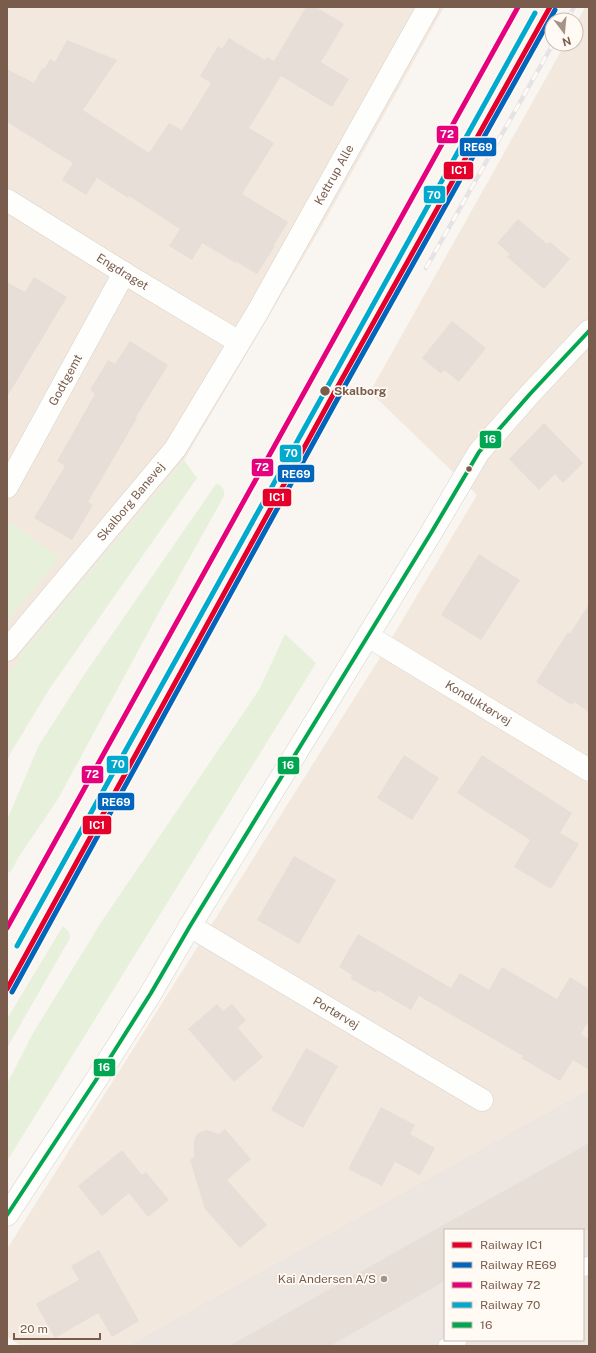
<svg xmlns="http://www.w3.org/2000/svg" width="596" height="1353" font-family="'Public Sans',sans-serif">
  <style>
    .residential { fill: #f2e8de }
    .industrial { fill: #ede5e0; fill-rule: evenodd }
    .green { fill: #e7f0db }
    .building { fill: #e6ded7 }
    .lines { fill: none; stroke-linecap: round; stroke-linejoin: round }
    .service-casing { stroke: #d7d1cb; stroke-width: 18 }
    .minor-casing { stroke: #d7d1cb; stroke-width: 23 }
    .service { stroke: #fefefd; stroke-width: 17 }
    .minor { stroke: #fefefd; stroke-width: 22 }
    .rail-casing { stroke: #e6e3e7; stroke-width: 4.5 }
    .rail { stroke: #fffaf3; stroke-width: 3; stroke-dasharray: 9; stroke-linecap: butt }
    .bus-1-casing { stroke: #fffaf3; stroke-width: 7 }
    .bus-1 { stroke: #00a651; stroke-width: 4 }
    .rail-1-casing { stroke: #fffaf3; stroke-width: 8 }
    .rail-2-casing { stroke: #fffaf3; stroke-width: 8 }
    .rail-3-casing { stroke: #fffaf3; stroke-width: 8 }
    .rail-4-casing { stroke: #fffaf3; stroke-width: 8 }
    .rail-1 { stroke: #e4002b; stroke-width: 5 }
    .rail-2 { stroke: #0065bd; stroke-width: 5 }
    .rail-3 { stroke: #e5007d; stroke-width: 5 }
    .rail-4 { stroke: #00a9ce; stroke-width: 5 }
    .stop-dot { fill: #7a5c4d; stroke: #fffaf3; stroke-width: 1.5 }
    .poi-dot { fill: #a69286; stroke: #fffaf3; stroke-width: 1.5 }
    .labels { text-anchor: middle; stroke-width: 3.5; stroke-linejoin: round; paint-order: stroke }
    .street-label { font-size: 12px; fill: #7a5c4d; stroke: #fffaf3 }
    .stop-label { font-size: 12px; font-weight: bold; fill: #7a5c4d; stroke: #fffaf3; text-anchor: start }
    .poi-label { font-size: 12px; fill: #7a5c4d; stroke: #fffaf3; text-anchor: end }
    .line-badge { stroke: #fffaf3; stroke-width: 1.5 }
    .badge-label { font-size: 11px; text-anchor: middle; font-weight: bold; fill: #fff }
  </style>
  <rect width="100%" height="100%" fill="#f9f5f0"/>
  <!-- residential -->
  <path class="residential" d="M7 7H444L323 224 184 460 24 651 7 676Z
    M585 7H589V1089L127 1346H21L7 1336V1249L381 656 477 495 370 392 565 44H576V24Z"/>
  <!-- industrial -->
  <path class="industrial" d="M589 1089V1346H127ZM445 1230H583V1340H445Z"/>
  <!-- green -->
  <path class="green" d="M184 460 197 478 50 688 10 754 7 762V676L24 651Z
    M216 484 220 485 224 490V496L158 614 58 799 18 858 10 873 7 871V820L39 745 84 675Z
    M11 522 59 558 7 622V529Z
    M285 634 316 663 7 1161V1084L32 1035 102 921 259 690Z
    M63 926 69 932 70 938 7 1048V1019Z"/>
  <!-- building -->
  <path class="building" d="M306 7H316L344 24 321 62 349 79 332 107 281 76 249 128 274 143 242 194 288 222 274 245 275 246 257 274 237 262 236 263 202 243 192 260 169 246 180 229 129 196 128 198 97 178 86 195 62 180 73 163 7 122V69L34 83 42 68 44 69 50 59 55 62 67 40 117 60 83 110 149 153 169 123 182 130 211 83 200 76 218 46 222 49 229 38 265 60 267 57 274 61Z
    M518 219 547 244 550 242 570 259 544 289 507 257 510 254 497 243Z
    M34 277 67 297 7 397V282L25 292Z
    M452 321 486 348 459 382 444 370 441 374 422 358Z
    M130 341 168 365 136 417 137 418 88 502 93 505 72 540 34 518 65 466 57 461 95 394 90 390 108 360 115 364Z
    M544 423 583 463 563 483 555 474 539 490 509 459Z
    M479 554 520 580 481 640 441 615Z
    M589 604V712L574 702 572 705 536 682 568 632 570 634Z
    M404 755 439 778 412 820 377 798Z
    M482 755 572 813 560 833 579 844 551 889 514 867 530 840 457 793Z
    M294 856 336 880 299 944 257 920Z
    M358 934 451 988 460 973 489 990 502 967 557 999 570 977 589 989V1020L581 1034 589 1039V1070L573 1060 560 1081 521 1058 523 1056 419 996 411 1010 377 990 376 993 351 979 352 975 339 967Z
    M217 1004 223 1011 232 1004 246 1020 238 1028 263 1057 234 1082 188 1029Z
    M306 1048 338 1066 303 1128 271 1110Z
    M381 1107 415 1125 410 1134 435 1148 420 1175 395 1162 382 1186 348 1169Z
    M225 1129 251 1159 227 1180 267 1225 240 1248 205 1209 190 1160 194 1157V1140L197 1134 200 1132 207 1130 219 1134Z
    M589 1143V1230H445V1281L330 1346H229Z
    M122 1150 142 1175 146 1172 169 1200 148 1217 129 1193 102 1216 78 1186Z
    M99 1250 139 1321 112 1337 98 1313 55 1338 36 1304 79 1280 71 1266Z"/>
  <g class="lines">
    <!-- service casing -->
    <g class="service-casing">
      <path id="service" d="M583 1268 589 1265
        M447 1346 458 1340"/>
    </g>
    <!-- minor casing -->
    <g class="minor-casing">
      <g id="minor">
        <path id="s1" d="M7 200 124 273 239 342"/>
        <path id="s2" d="M7 487 124 273"/>
        <path id="s3" d="M368 636 589 770"/>
        <path id="s4" d="M7 650 175 449 257 313 428 7"/>
        <path id="s5" d="M190 926 482 1100"/>
        <path d="M7 1215 96 1080 151 993 190 926 431 533 479 452 530 394 589 331"/>
      </g>
    </g>
    <!-- service -->
    <use href="#service" class="service"/>
    <!-- minor -->
    <use href="#minor" class="minor"/>
    <!-- rail casing -->
    <g class="rail-casing">
      <path id="rail" d="M567 20 574 7
        M426 268 553 44"/>
    </g>
    <!-- rail -->
    <use href="#rail" class="rail"/>
    <!-- bus-1 casing -->
    <g class="bus-1-casing">
      <path id="bus-1" d="M7 1215 96 1080 151 993 190 926 431 533 479 452 530 394 589 331"/>
    </g>
    <!-- bus-1 -->
    <use href="#bus-1" class="bus-1"/>
    <!-- rail-1 casing -->
    <g class="rail-1-casing">
      <path id="rail-1" d="M7 989 333 395 550 7"/>
    </g>
    <!-- rail-2 casing -->
    <g class="rail-2-casing">
      <path id="rail-2" d="M12 992 338 398 555 10"/>
    </g>
    <!-- rail-3 casing -->
    <g class="rail-3-casing">
      <path id="rail-3" d="M7 928 518 7"/>
    </g>
    <!-- rail-4 casing -->
    <g class="rail-4-casing">
      <path id="rail-4" d="M17 946 535 13"/>
    </g>
    <!-- rail-1 -->
    <use href="#rail-1" class="rail-1"/>
    <!-- rail-2 -->
    <use href="#rail-2" class="rail-2"/>
    <!-- rail-3 -->
    <use href="#rail-3" class="rail-3"/>
    <!-- rail-4 -->
    <use href="#rail-4" class="rail-4"/>
  </g>
  <!-- markers -->
  <g class="stop-dot">
    <circle cx="325" cy="391" r="5.5"/>
    <circle cx="469" cy="469" r="3.5"/>
  </g>
  <circle class="poi-dot" cx="384" cy="1279" r="4"/>
  <g class="labels">
    <!-- street labels -->
    <g class="street-label">
      <text dy="4" stroke="none"><textPath href="#s4" startOffset="579">Kettrup Alle</textPath></text>
      <text dy="4" stroke="none"><textPath href="#s1" startOffset="136">Engdraget</textPath></text>
      <text dy="4" stroke="none"><textPath href="#s2" startOffset="122">Godtgemt</textPath></text>
      <text dy="4" stroke="none"><textPath href="#s4" startOffset="193">Skalborg Banevej</textPath></text>
      <text dy="4" stroke="none"><textPath href="#s3" startOffset="129">Konduktørvej</textPath></text>
      <text dy="4" stroke="none"><textPath href="#s5" startOffset="170">Portørvej</textPath></text>
    </g>
    <!-- stop labels -->
    <g class="stop-label">
      <text x="334" y="395">Skalborg</text>
    </g>
    <!-- poi labels -->
    <g class="poi-label">
      <text x="376" y="1283">Kai Andersen A/S</text>
    </g>
  </g>
  <g class="line-badge">
    <rect x="436" y="125" width="23" height="19" rx="4" fill="#e5007d"/>
    <rect x="459" y="137" width="38" height="20" rx="4" fill="#0065bd"/>
    <rect x="443" y="161" width="31" height="19" rx="4" fill="#e4002b"/>
    <rect x="423" y="185" width="23" height="19" rx="4" fill="#00a9ce"/>
    <rect x="479" y="430" width="23" height="19" rx="4" fill="#00a651"/>
    <rect x="279" y="444" width="23" height="19" rx="4" fill="#00a9ce"/>
    <rect x="251" y="458" width="23" height="19" rx="4" fill="#e5007d"/>
    <rect x="277" y="464" width="38" height="19" rx="4" fill="#0065bd"/>
    <rect x="262" y="488" width="30" height="19" rx="4" fill="#e4002b"/>
    <rect x="106" y="755" width="23" height="19" rx="4" fill="#00a9ce"/>
    <rect x="277" y="756" width="23" height="19" rx="4" fill="#00a651"/>
    <rect x="81" y="765" width="23" height="19" rx="4" fill="#e5007d"/>
    <rect x="97" y="792" width="38" height="19" rx="4" fill="#0065bd"/>
    <rect x="82" y="815" width="30" height="20" rx="4" fill="#e4002b"/>
    <rect x="93" y="1058" width="23" height="19" rx="4" fill="#00a651"/>
  </g>
  <g class="badge-label">
    <text x="447" y="138">72</text>
    <text x="478" y="151">RE69</text>
    <text x="459" y="174">IC1</text>
    <text x="434" y="199">70</text>
    <text x="490" y="443">16</text>
    <text x="291" y="457">70</text>
    <text x="262" y="471">72</text>
    <text x="296" y="478">RE69</text>
    <text x="277" y="501">IC1</text>
    <text x="118" y="768">70</text>
    <text x="288" y="769">16</text>
    <text x="92" y="778">72</text>
    <text x="116" y="806">RE69</text>
    <text x="97" y="829">IC1</text>
    <text x="104" y="1071">16</text>
  </g>
  <!-- border -->
  <rect width="596" height="1353" fill="none" stroke="#7a5c4d" stroke-width="16"/>
  <!-- legend -->
  <rect x="444" y="1229" width="140" height="112" fill="#fffaf3" stroke="#cabbb1"/>
  <rect x="452" y="1242" width="20" height="6" fill="#e4002b" stroke="#cabbb1"/>
  <text x="480" y="1249" font-size="12" fill="#7a5c4d">Railway IC1</text>
  <rect x="452" y="1262" width="20" height="6" fill="#0065bd" stroke="#cabbb1"/>
  <text x="480" y="1269" font-size="12" fill="#7a5c4d">Railway RE69</text>
  <rect x="452" y="1282" width="20" height="6" fill="#e5007d" stroke="#cabbb1"/>
  <text x="480" y="1289" font-size="12" fill="#7a5c4d">Railway 72</text>
  <rect x="452" y="1302" width="20" height="6" fill="#00a9ce" stroke="#cabbb1"/>
  <text x="480" y="1309" font-size="12" fill="#7a5c4d">Railway 70</text>
  <rect x="452" y="1322" width="20" height="6" fill="#00a651" stroke="#cabbb1"/>
  <text x="480" y="1329" font-size="12" fill="#7a5c4d">16</text>
  <!-- north arrow -->
  <g transform="translate(564 32) rotate(164)"><circle r="19" fill="#fffaf3" stroke="#cabbb1"/>
  <path d="M0-3L7 15L0 10L-7 15Z" fill="#a69286"/>
  <text y="-6" font-size="11" font-weight="bold" text-anchor="middle" fill="#7a5c4d">N</text>
  </g>
  <!-- scale -->
  <path d="M14 1333v6h86v-6" fill="none" stroke="#7a5c4d" stroke-width="2"/>
  <text x="20" y="1333" font-size="12" fill="#7a5c4d" stroke="#fffaf3" stroke-width="3" paint-order="stroke">20 m</text>
</svg>
